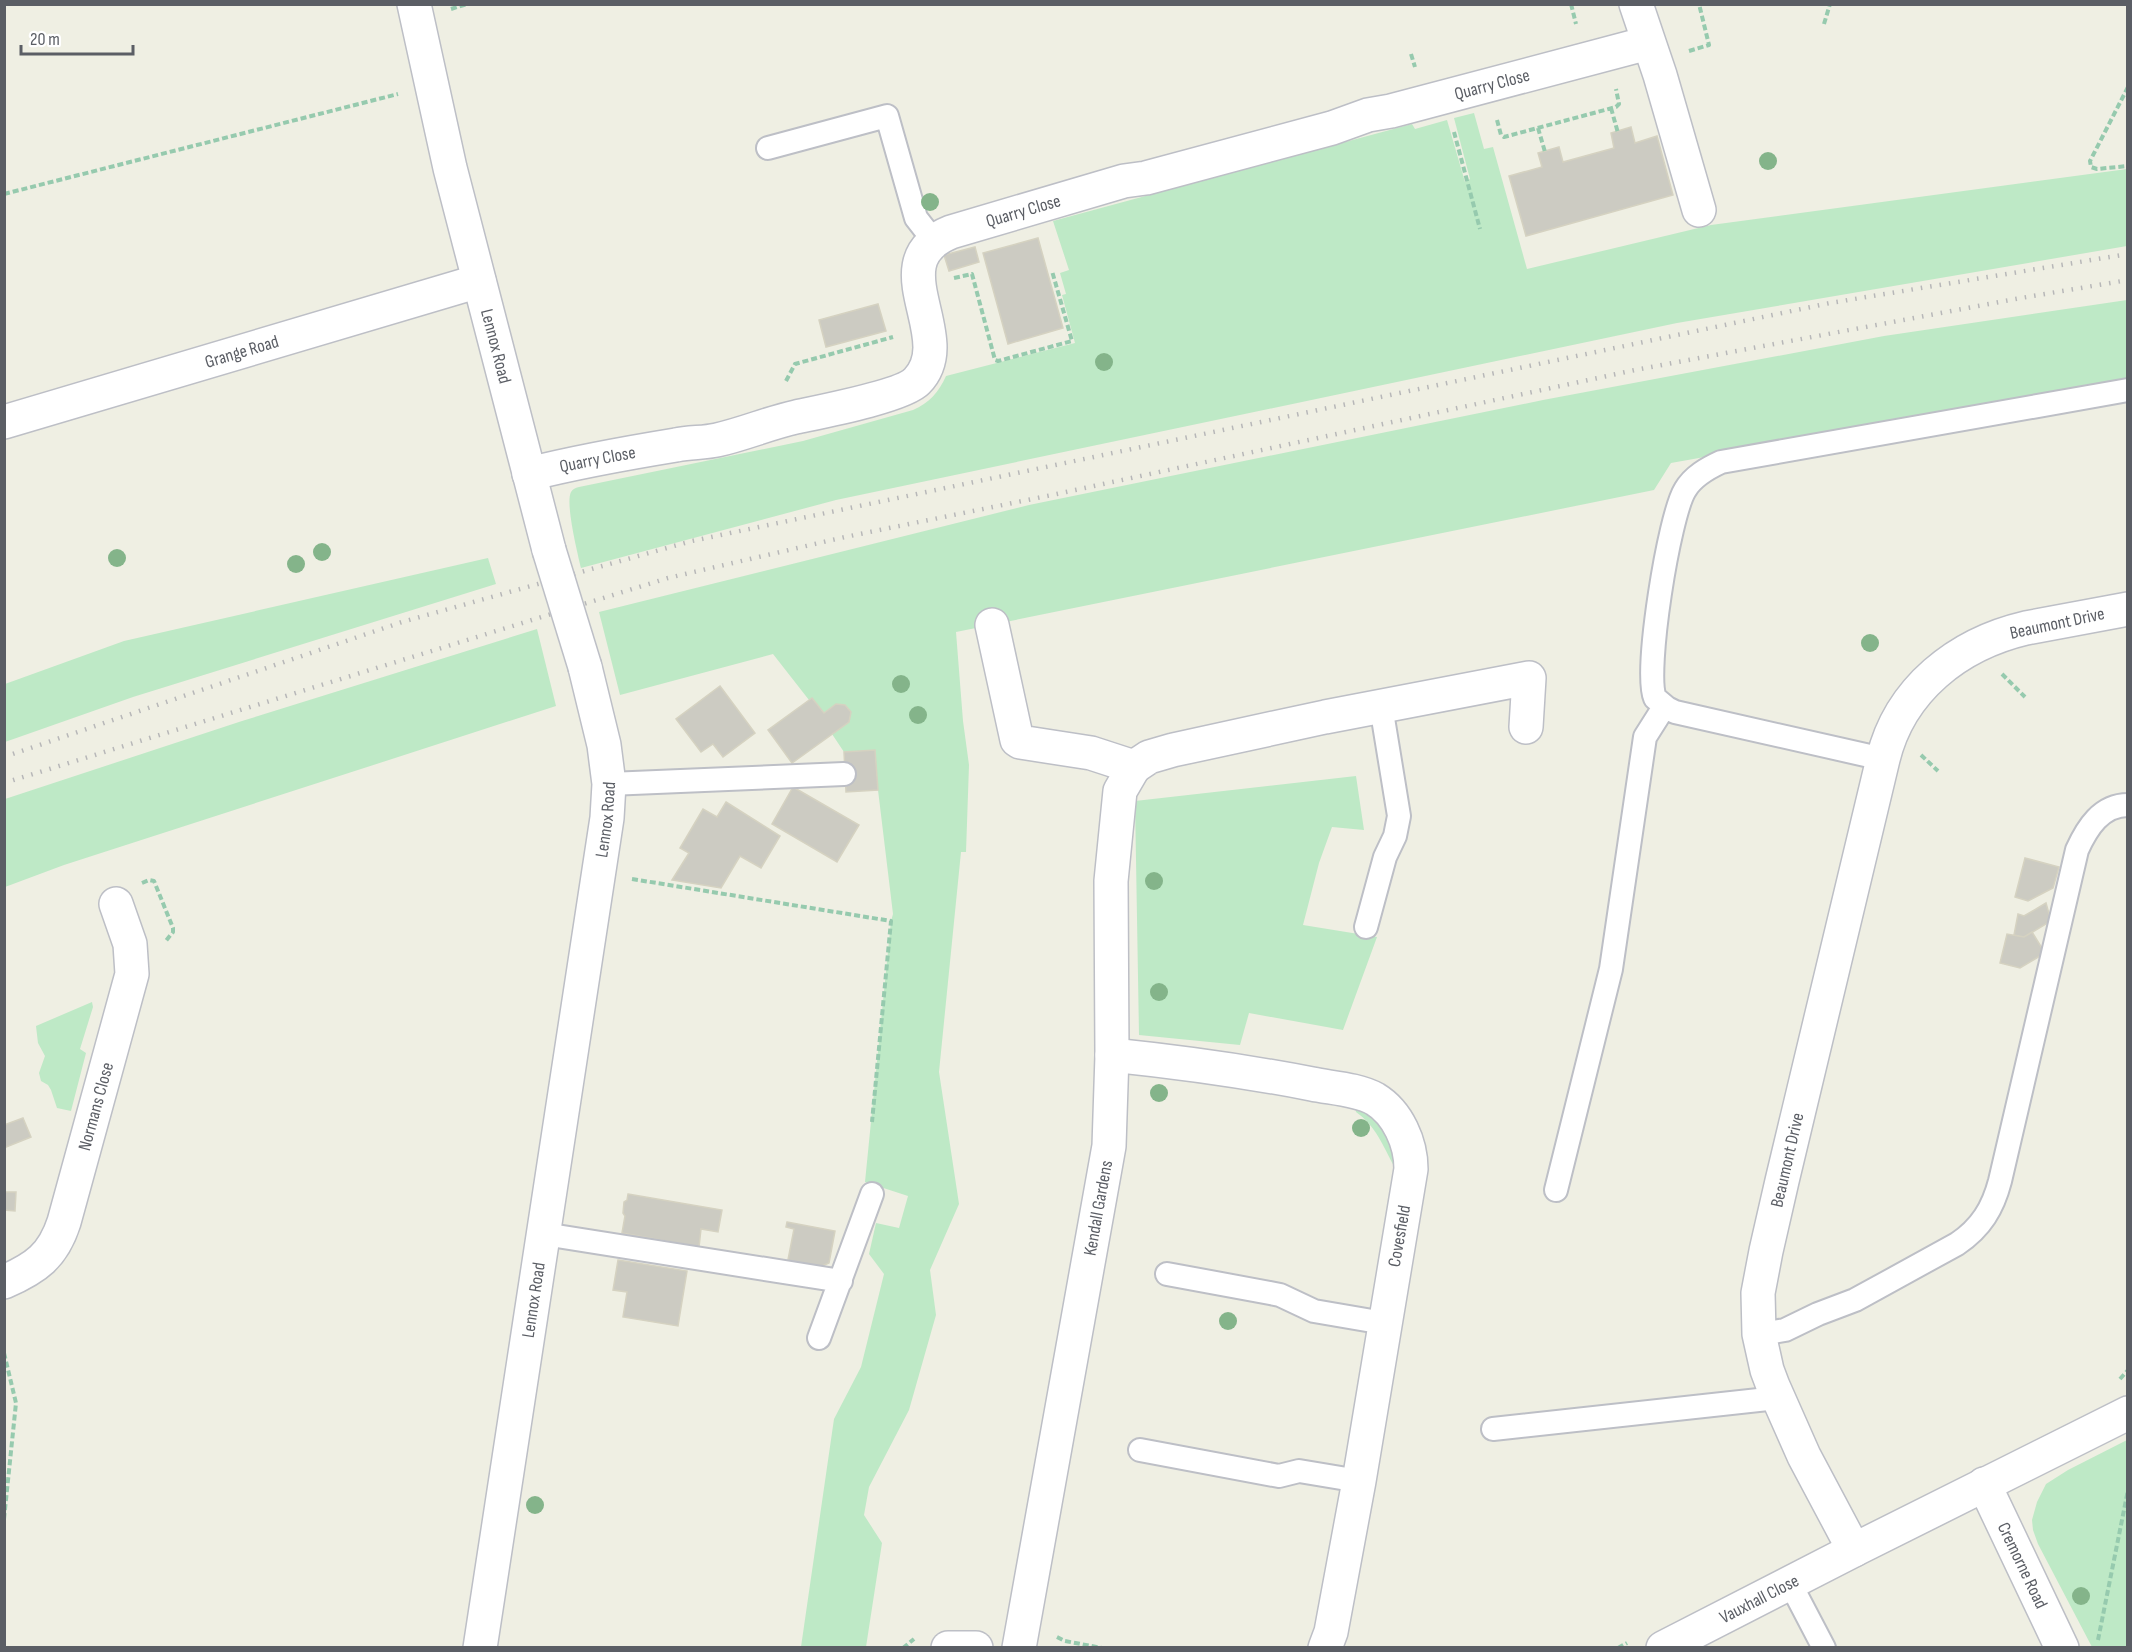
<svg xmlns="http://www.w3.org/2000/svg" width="2132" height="1652" font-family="'Sofia Sans Condensed',sans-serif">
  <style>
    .green { fill: #bee9c6 }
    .building { fill: #cccbc2; stroke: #d5d2c1; stroke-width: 1.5 }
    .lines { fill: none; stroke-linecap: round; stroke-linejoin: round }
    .lane-casing { stroke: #bdbfc6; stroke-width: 26 }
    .street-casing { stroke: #bdbfc6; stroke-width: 36 }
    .path { stroke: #96caae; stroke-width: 4; stroke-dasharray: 6 3; stroke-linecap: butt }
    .lane { stroke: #fff; stroke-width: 22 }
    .street { stroke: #fff; stroke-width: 33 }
    .rail { stroke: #b7b7b8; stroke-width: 4.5; stroke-dasharray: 1.5 8; stroke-linecap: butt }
    .street-bridge-casing { stroke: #bdbfc6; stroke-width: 36; stroke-linecap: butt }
    .street-bridge { stroke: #fff; stroke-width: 33 }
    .tree { fill: #84b48a }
    .labels { text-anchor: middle; stroke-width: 5; stroke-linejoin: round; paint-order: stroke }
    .street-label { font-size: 18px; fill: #5b5e65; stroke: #fff }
  </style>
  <rect width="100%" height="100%" fill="#efefe3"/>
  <!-- green -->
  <path class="green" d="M1474 113 1484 149 1493 147 1527 269 1711 225 2127 169V246L1677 323 836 500 581 568C578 555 565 503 571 492 573 489 575 488 579 487L803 441 913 410C929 403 939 392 946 376L1075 343 1062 295 1066 294 1060 273 1069 270 1053 221 1412 124 1415 129 1447 120 1465 182 1470 179 1454 118Z
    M2127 300V381L1671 463 1654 490 956 632 963 721 969 765 966 852H961L939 1072 959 1204 930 1270 936 1315 909 1410 869 1487 864 1515 882 1543 866 1647H801L834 1419 861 1367 884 1274 869 1254 876 1223 899 1228 908 1196 865 1182 891 921 893 914 878 790 875 750 844 752 832 734 849 722 851 712 845 705 837 704 824 713 812 698 809 700 773 654 620 695 599 612 1029 505 1543 400 1884 336Z
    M488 558 496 584 133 697 5 742V684L124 641Z
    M537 629 556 706 64 865 5 887V799L242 721Z
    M1356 776 1364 830 1332 827 1319 863 1303 925 1377 937 1343 1030 1249 1013 1240 1045 1139 1035 1135 801Z
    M92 1002 93 1007 80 1049 86 1053 71 1111 57 1108 51 1090 48 1085 41 1081 39 1073 45 1056 38 1043 36 1026Z
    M1355 1107C1380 1115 1394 1142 1394 1166 1383 1146 1376 1126 1356 1112Z
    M2127 1440V1647H2092L2038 1544 2033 1530 2032 1520 2037 1502 2046 1484 2068 1470Z"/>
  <!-- building -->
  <path class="building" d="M1631 127 1635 143 1657 136 1673 195 1526 236 1509 176 1542 167 1538 153 1559 147 1563 162 1614 148 1611 133Z
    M1038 238 1063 328 1008 344 983 253Z
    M975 247 979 262 949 271 944 255Z
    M878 304 886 331 826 347 819 320Z
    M720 686 755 733 723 757 713 744 701 752 676 719Z
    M812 698 824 713 836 704 845 705 851 712 849 722 792 763 768 730Z
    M875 750 878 790 846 792 844 752Z
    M793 787 859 825 837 862 772 824Z
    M726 802 780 836 761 868 740 856 721 888 672 880 689 853 680 848 703 809 717 817Z
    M2025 858 2059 867 2053 888 2028 901 2015 897Z
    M2046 903 2051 921 2024 937 2014 935 2018 914 2024 916Z
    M2032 932 2045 953 2020 968 2000 963 2007 934 2024 937Z
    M23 1118 31 1137 4 1148V1125Z
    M4 1192H16L15 1211 4 1210Z
    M628 1194 722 1210 718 1232 701 1229 699 1247 622 1233 625 1216 623 1213 624 1202 627 1200Z
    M787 1222 835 1231 829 1263 813 1270 787 1265 794 1229 786 1227Z
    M618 1260 687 1271 678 1326 623 1317 627 1292 613 1290Z"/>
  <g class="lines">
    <!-- lane casing -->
    <g class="lane-casing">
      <path id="lane" d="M768 148 887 116 916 218 934 241
        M1883 759 1675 712 1667 708 1655 698C1644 672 1669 516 1685 490 1693 476 1708 468 1721 462L2128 390
        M609 784 844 774
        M1366 927 1385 857 1395 836 1399 816 1381 706
        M1556 1190 1611 969 1645 737 1664 707
        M544 1234 841 1281
        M1167 1274 1270 1293 1280 1295 1314 1311 1384 1323
        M1759 1334 1785 1330 1818 1314 1855 1300 1957 1244C1981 1228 1993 1208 2000 1181L2077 850C2087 828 2101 805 2128 805
        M819 1338 872 1194
        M1493 1429 1777 1398
        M1140 1450 1279 1476 1299 1471 1359 1481
        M1790 1583 1824 1648"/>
    </g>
    <!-- street casing -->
    <g class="street-casing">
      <g id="street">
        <path id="s1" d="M414 4 450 168 549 550"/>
        <path d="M1636 4 1660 75 1699 210"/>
        <path id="s2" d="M4 422 479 281"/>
        <path id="s3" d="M529 474C577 462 627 453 676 445 690 442 704 443 717 440 744 434 769 423 796 417 819 412 903 396 917 381 960 337 876 262 951 232L1124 181 1146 178 1332 128 1368 115 1391 111 1648 43"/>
        <path d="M2128 609 2026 628C1958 644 1900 689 1883 759L1782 1181 1766 1251 1758 1293 1759 1334 1767 1370 1773 1386 1804 1456 1854 1550 2128 1413"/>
        <path d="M992 625 1017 740 1020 742 1091 753 1134 767 1149 757 1173 750 1325 717 1529 678 1526 727"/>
        <path d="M1112 1055C1179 1062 1245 1071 1312 1084 1331 1088 1357 1089 1375 1099 1398 1113 1411 1143 1411 1169L1359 1481 1331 1632 1325 1648"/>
        <path id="s4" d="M4 1282C36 1268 53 1256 64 1222L132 974 130 944 116 904"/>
        <path id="s5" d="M1984 1484 2062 1648"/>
        <path id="s6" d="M480 1648 607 818 609 784 604 745 585 667"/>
        <path d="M948 1648H976"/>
        <path id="s7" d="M1019 1648 1109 1146 1112 1055 1111 881 1120 791 1134 767"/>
        <path id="s8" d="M1663 1648 1854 1550"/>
      </g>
    </g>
    <!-- path -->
    <path class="path" d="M1571 4 1576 24
      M451 9 467 4
      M1824 24 1830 4
      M1689 51 1709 45 1699 4
      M1411 54 1415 67
      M2128 87 2090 161 2091 167 2097 169 2128 166
      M1611 108 1618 133
      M1497 120 1501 135 1504 137 1616 107 1619 104 1616 89
      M1538 128 1545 152
      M1454 132 1480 229
      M4 194 398 94
      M954 278 972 274 995 360 998 361 1072 341 1052 271
      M786 381 795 364 893 337
      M2002 674 2025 697
      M1921 755 1938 771
      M632 879 891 921 872 1122
      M142 883 149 880 154 881 173 928V932L165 942
      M4 1353 16 1403 4 1519
      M2120 1379 2128 1370
      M1057 1637 1065 1641 1102 1648
      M2098 1640 2128 1490
      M903 1648 914 1639
      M1618 1648 1627 1643"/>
    <!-- lane -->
    <use href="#lane" class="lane"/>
    <!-- street -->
    <use href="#street" class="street"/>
    <!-- rail -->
    <path class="rail" d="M4 757 402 622 692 541 1830 303 2128 254
      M4 783 668 578 845 537 1052 495 1635 370 2021 298 2128 280"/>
    <!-- street-bridge casing -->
    <g class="street-bridge-casing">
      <path id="street-bridge" d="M549 550 585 667"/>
    </g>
    <!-- street-bridge -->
    <use href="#street-bridge" class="street-bridge"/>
  </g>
  <!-- trees -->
  <g class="tree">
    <circle cx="1768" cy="161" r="9"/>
    <circle cx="930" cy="202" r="9"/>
    <circle cx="1104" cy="362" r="9"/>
    <circle cx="322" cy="552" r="9"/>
    <circle cx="117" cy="558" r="9"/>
    <circle cx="296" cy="564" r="9"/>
    <circle cx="1870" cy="643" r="9"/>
    <circle cx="901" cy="684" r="9"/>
    <circle cx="918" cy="715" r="9"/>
    <circle cx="1154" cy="881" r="9"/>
    <circle cx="1159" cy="992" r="9"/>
    <circle cx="1159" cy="1093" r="9"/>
    <circle cx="1361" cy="1128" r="9"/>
    <circle cx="1228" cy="1321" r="9"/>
    <circle cx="535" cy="1505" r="9"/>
    <circle cx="2081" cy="1596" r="9"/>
  </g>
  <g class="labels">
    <!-- street labels -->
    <g class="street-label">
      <text dy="6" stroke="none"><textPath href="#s3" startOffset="1130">Quarry Close</textPath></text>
      <text dy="6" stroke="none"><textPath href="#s3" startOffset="644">Quarry Close</textPath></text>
      <text dy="6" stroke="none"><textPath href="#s1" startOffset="352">Lennox Road</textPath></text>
      <text dy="6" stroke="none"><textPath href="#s2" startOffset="248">Grange Road</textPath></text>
      <text dy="6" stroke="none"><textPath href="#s3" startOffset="70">Quarry Close</textPath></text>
      <text transform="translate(2057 623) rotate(-12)" y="6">Beaumont Drive</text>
      <text dy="6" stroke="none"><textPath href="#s6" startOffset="838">Lennox Road</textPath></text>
      <text dy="6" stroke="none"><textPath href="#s4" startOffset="208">Normans Close</textPath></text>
      <text transform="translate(1787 1160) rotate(-77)" y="6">Beaumont Drive</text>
      <text dy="6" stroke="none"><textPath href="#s7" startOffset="447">Kendall Gardens</textPath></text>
      <text transform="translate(1399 1236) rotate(-80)" y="6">Covesfield</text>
      <text dy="6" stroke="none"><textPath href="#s6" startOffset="352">Lennox Road</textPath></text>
      <text dy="6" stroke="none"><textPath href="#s5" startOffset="90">Cremorne Road</textPath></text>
      <text dy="6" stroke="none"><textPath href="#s8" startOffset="108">Vauxhall Close</textPath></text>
    </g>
  </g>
  <!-- border -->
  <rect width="2132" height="1652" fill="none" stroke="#5b5e65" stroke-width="12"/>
  <!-- scale -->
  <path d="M21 45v9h112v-9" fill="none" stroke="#5b5e65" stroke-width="3"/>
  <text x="30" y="45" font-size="18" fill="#5b5e65" stroke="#ffffff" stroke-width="4.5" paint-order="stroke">20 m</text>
</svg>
